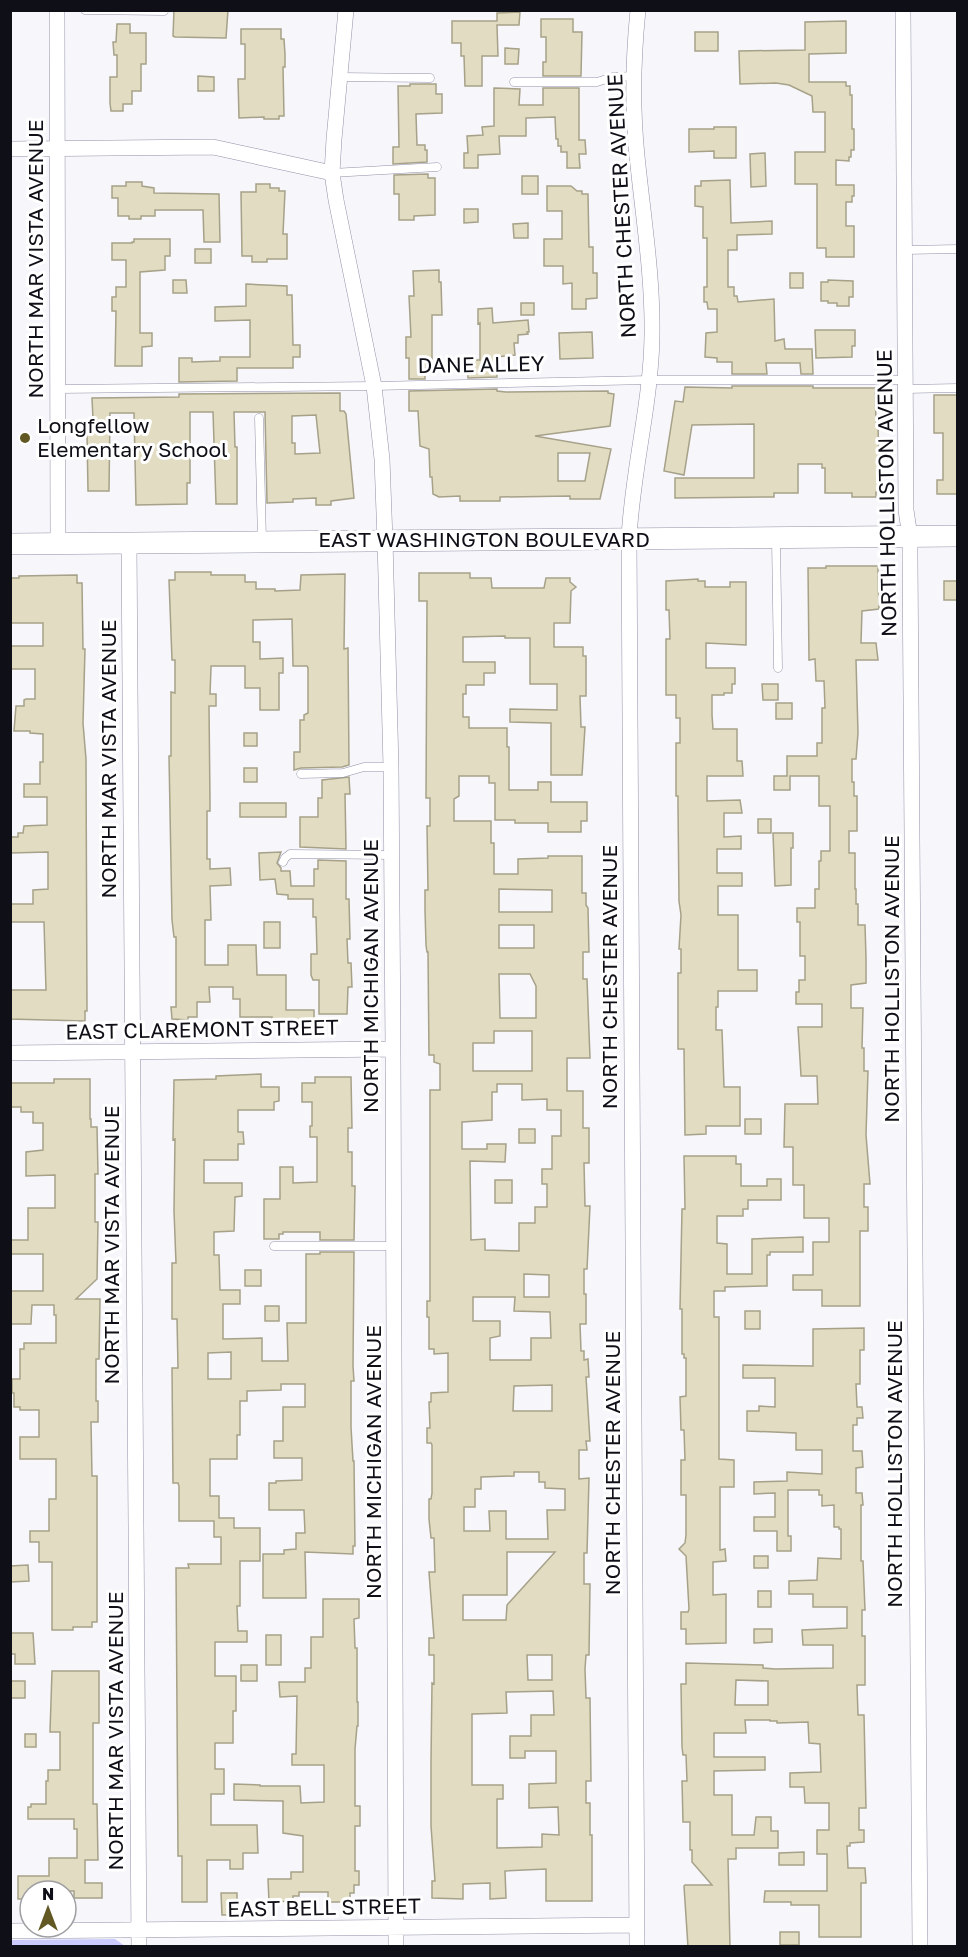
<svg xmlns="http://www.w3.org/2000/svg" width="968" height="1957" font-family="'Golos Text',sans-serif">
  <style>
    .green { fill: #cccbfd }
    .building { fill: #e1dcc2; stroke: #a6a188; stroke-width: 1.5; fill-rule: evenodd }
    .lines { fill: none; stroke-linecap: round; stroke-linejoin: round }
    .lane-casing { stroke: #9191a9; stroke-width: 9 }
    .street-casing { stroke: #9191a9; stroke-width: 16 }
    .secondary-casing { stroke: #9191a9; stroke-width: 22 }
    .lane { stroke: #fff; stroke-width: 8 }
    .street { stroke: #fff; stroke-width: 15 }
    .secondary { stroke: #fff; stroke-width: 21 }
    .poi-dot { fill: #625824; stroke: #fff; stroke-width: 2 }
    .labels { text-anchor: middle; stroke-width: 6; stroke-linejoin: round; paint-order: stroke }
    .street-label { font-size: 21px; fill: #0f0f17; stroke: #fff }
    .poi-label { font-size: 21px; fill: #0f0f17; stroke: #fff; text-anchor: start }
  </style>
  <rect width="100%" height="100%" fill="#f6f6fb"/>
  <!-- green -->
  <path class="green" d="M115 1939 125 1946H11V1940Z"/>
  <!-- building -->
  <path class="building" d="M174 10H228L226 38 175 37 173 36Z
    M520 12 519 25H497L498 56H482V86H465L464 56H461V43H452V21H497V13Z
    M541 19H573V32H582L581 76H543V62H546V37H541Z
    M846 21V53L809 54V82H846V86H850V95H852V129H854V150H851V157H849V161L836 160V185H854V196H852V202H846V226H854V257H826V248H817V184H795V152H825V112H813L812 96 789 85 776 83 740 84 739 51 805 50V22Z
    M117 24H130V33H146V64H141V91H132V104H123V111H111L110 103V77H117V55H114L113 42H116Z
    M241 29H281V39H284L285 54V67H283L284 116H279V119H264V117L239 118 238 79H245V44H241Z
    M695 32H718V51H695Z
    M505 48 519 49 518 64H505Z
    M198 76 214 77V91H198Z
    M410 84H436V94H442V113L416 114 417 145H425V150H427V162L393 164V147H399L398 86H410Z
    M494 88 520 89 519 105H543V88H579V140H585L586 154H579L580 168H567V152H561V146H558V139H556L555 117 526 118V136H499L500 154 478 155V168H464V153H468L467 136 483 135 482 127 494 126Z
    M714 127H736V158H714V151L689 152V129H714Z
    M765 153 766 186 751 187 750 154Z
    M428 174V178H435V215L414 216V220H399V194H394V175Z
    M522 176H538V194H522Z
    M730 180 731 223 772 221V234L737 235V250H728V287H734V296H737L738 302 774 299 775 341 784 339 785 349H812L813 374H801L800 363H766L767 374H732V362H717V358L705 357 706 333 717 332V309H708L707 302H704V287H707V238H703V207L695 206V186H701V181Z
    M126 182H142V186L154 188V193L219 194 220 242H204L203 210H155V216H141V219H129V216H118V198H112V186H126Z
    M256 184H270V188H279V191H285L283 234H287V259H267V262H252V256H242L241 192H256Z
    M547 186H571L577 191H582V194H588L589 247H593V273H597V298L586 299V309H572V283L563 284V266H544V239H562V211H547Z
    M464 209H478V222L464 223Z
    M528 223V238H514L513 224Z
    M134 239H170V256H165V270L140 272V333H152V346L142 347V366H115L116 311H112V297H116V287H126V260H112V243H132V242H134Z
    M195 249H211V263H195Z
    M439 270V282H441L442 315H432V368H425V379H409V358H406V337H411L409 296H414L413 271Z
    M790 273H803V288H790Z
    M173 280H186L187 293H173Z
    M828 280 853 281V297H849V306H837V303H828V301H821V282H828Z
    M246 284 287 286V295H292L293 345H300V357H293V368H237V381L179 382V358H192V362L220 361V357H250V320L215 321V307L246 306Z
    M521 303H534V315H521Z
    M492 308 493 323 528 320 529 332H527L528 334 518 335V343H514L515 355 496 357 497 377 468 378 467 360H480V323L478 324V309Z
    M815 330H855V346H852V357L816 358Z
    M592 332 593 358 560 359 559 333Z
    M732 386H813V388H875L876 422H878L879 471V492H876V497H852V493H825V468H822V464H798V493H774V497L675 498V478H754V424L692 425 684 475 664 471 675 401 683 402 685 387 732 388Z
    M497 389V391L506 392 608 391V393L614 394 610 426 535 436 611 449 600 499H570V496L500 497V501H460V496L439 497 433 494 432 477H430L429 449 420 446 418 411H409V391ZM558 453H590L585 481H558Z
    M340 393V411H344L346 414 354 498 331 501V505H316V498L293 499V502L267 503 265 412H234L235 447H237V504H216L213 412H190V483H187V504L136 505 134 413H110L109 491H88L87 434H89V419H93L92 398 179 397V394ZM316 415 320 453 295 454V443H292V416Z
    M934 395H957V494H937V480H943V433H934Z
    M826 566H878V574L879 609 862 611 861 643H876L878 660H856L858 733 856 759H852V782H854V796H857V831H849V853H855V889H856V904H858V925H865L866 958V983L851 985V1008H863L862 1048H864V1071H868L866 1135 870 1184H864V1207H868V1231H860V1306H822V1290H793V1275H813V1242H829V1218H804V1185H793V1147H784L785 1104H818L817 1076H801L798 1027H822V1004H796V992H799V980H805V956H800V922H797V908H815V889H819V861H821V851H830V806H819V776H790V790H774V776H787V756H817V743H822V708H825L824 681H816L815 659 809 660 808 568H826Z
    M175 572H211V575H245V582H256V589H275V591L300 590 301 575 345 574 344 649 348 648 349 765 342 767 301 768 294 770V752H300V720H304V715L308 713V668L307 666H293L292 619 253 620V642H260V659L283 658V673H279V710H260V688H245V666H211V668L210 694H216V706H209L210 802V811H207V859H210V869L230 868 231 885 210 886 211 920H205V965H228V945H256L257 975H286V1010H314V1023L312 1024V1026H287V1023H272V1017H240V999H233V987H209L210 1002H197V1017H188V1020L172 1019 171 1007H176V937H174L172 920 169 756H171V692L175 693V660H172L169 580H175Z
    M419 573H470V578H491L492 588H544L546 578H570V582L576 587 571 591 570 623H554V647H583V656H586V696H580L581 727H585L582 775H551V723L510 722V709L557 710V684H530V638H505V636L463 637V662H495V673H484V685H466V694H463V717H469V728H507V747H509V790H538V782H551V802H587V821H581V832H548V823H515V820H495V783H489V776H459V796L454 799V821H491V843H494V874H518V859L548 858V856H582V893H586V905L588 908 589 952H583V979H587L590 1058H567V1091H583V1128H589V1163H584L585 1206H590L587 1269H584V1294H586V1324H580L581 1351H584V1360L588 1359 589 1377H586L590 1441H586L587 1450H579V1479L589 1478 587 1553H584V1584H590L589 1655H586L585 1669 586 1698H590L591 1781H586V1803H590V1835H592V1901H546V1869L505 1871 506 1898 490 1899V1883L463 1884V1899L432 1898V1881H435L431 1826V1761L432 1683 434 1684V1655H429V1638H434L429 1572H435L434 1538H431L429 1519V1499H431L432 1493V1445L431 1443H427V1428H430L429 1402H431V1393L448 1392V1353L434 1354V1349H429V1317H427V1301H430V1090H440V1064L434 1062V1055H429L428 952H427L426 945 425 910V890H428L427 826H430V798H426L427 601H419ZM499 889 552 890V912H499ZM499 925H534V948H499ZM499 974H530L536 986V1018H500ZM494 1031H532V1071H473V1043H494ZM497 1084H522V1100L547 1099V1110H561V1136H552V1169H542V1184H547V1207H535V1223H519V1251L485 1250V1239L471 1240 470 1161 505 1162 506 1144H487V1149H462V1122L492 1120V1092H497ZM524 1274 549 1275V1297H524ZM473 1297H515L514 1311 550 1312 551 1338H531V1360H490V1338L500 1336V1321H473ZM552 1385V1411H513L514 1386ZM514 1472H539V1482H545V1488L565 1489V1510H547L548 1539H506V1511H489L490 1531H464V1507H475V1489H481V1477L514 1476ZM507 1552H555L507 1605 506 1620H463V1595H507ZM527 1655H552V1680H528ZM553 1691 554 1715H531V1736H510V1758H525V1751H556V1783L529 1784V1808L558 1807 559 1835 542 1834V1847L497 1848V1799H503V1785H472V1714L507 1713 506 1692Z
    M77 575V583H82L83 649H85L83 723 86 759 87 1011H85V1021L10 1019V990H46L44 922H10V904H33V890L48 889V852L10 853V837H18V833H23L24 826 47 825V797H24V784H40V762H43V734L30 733V731H14L16 706H24V700L26 699H35V669H10V646H43V623H10V578H19V576Z
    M698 579V581H705V587H730V582H746V645L706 643V668H735V684H732V693H724V695H712V715L713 729H737V761H742L743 776H707V801L740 800 742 813H724V837L741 836V849H717V873H742V886H718V915H738V970H757V991H718V1007H716V1030H722L724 1087H740V1126H706V1134L685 1135 684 1049H678V973H681V949H679L681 915 679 901 678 806V796H676V743H680V718H676V695H666V639H670L669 610H666V581Z
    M944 581H957V600H944Z
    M762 684H778V700H763Z
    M776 703H792V719H776Z
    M244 733H257V746H244Z
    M244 768H257V782H244Z
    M349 777 350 794H345L346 849 300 847V817H318V798H322V780Z
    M240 803H286V817H240Z
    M758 819H771V833H758Z
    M773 833H793V848H791V885L775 886Z
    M281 852 277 863 281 868V871H290L291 886H314V869H318V860L346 861V899H349L350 939H347L348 963H351L352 987H348L347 1014H319V980H313L311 975V954H317L316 917H313V899H288V895L277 894 275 879 260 880 259 853Z
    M264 922H280V948H264Z
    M261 1074V1087H279V1101L274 1102V1110H238V1132H243L244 1144H238V1160H204V1183H242V1196L235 1197 234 1231 214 1232V1255H219L220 1290H240V1304H223V1339L262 1338V1361H288L287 1323H306V1254H320V1252H354L353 1366 354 1381H351V1427L353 1461H354L355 1546H353V1554L305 1552 306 1598H263V1554H284V1550L296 1549V1533H305L304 1510H269V1483H276V1481L302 1480V1458H274V1441H283V1407H305V1384H281V1390L247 1391V1401H240V1435H237V1459H210V1496H219V1518H234V1528H260V1561H240V1606H237L238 1631H247V1642H215V1676H236V1711H233V1743H215V1769H224V1794H211V1825H257L258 1853H243V1869H230V1860H207V1902H182V1856H178L176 1568H189L188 1564H221V1537H214V1521H179V1486L178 1483H173L172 1368H178L177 1319H172V1263H176L174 1211 175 1139 173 1140 174 1080 216 1079V1076ZM231 1352V1379H208V1353Z
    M315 1077H351L352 1128H348V1152H352V1186H355L354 1240H320V1232H283V1234H279V1239H264V1199H280V1167H293V1183L317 1182V1137H310V1126H312V1102H302V1083H315Z
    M54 1079H90V1119H91V1127H97L98 1174H95V1222H98L97 1279 76 1299H100L99 1359H96V1401H98V1422H91L92 1476H97V1622H92V1627H73V1630H52V1562H39V1542H30V1531H49V1499H56V1459H20V1437H39V1410H20V1407H14V1393H12V1379H20V1349H24V1343H56V1315H54V1305H32L31 1324H10V1291H43V1254H10V1240H28V1208H55V1175L26 1176V1152L43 1150V1123H33V1112H21V1107H10V1083H54Z
    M745 1119H761V1134H745Z
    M519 1129H535V1143H519Z
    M684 1156H736V1164H741V1186H767V1179H781V1200H748V1209H743V1216H717V1243L727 1244V1274H752V1239L803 1237V1252H770V1255H767V1286L725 1287V1291H714V1317H719V1459L734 1460V1487H720V1550L725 1549 726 1561 713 1562V1595L726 1594V1643L686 1644V1629H681V1612H688L689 1609 686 1556 679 1549 685 1543 686 1535V1495H681V1460H685L684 1430H681L680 1397 686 1396V1358H684V1354H682V1309H680L682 1209H685Z
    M495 1180H512V1203H495Z
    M245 1270H261V1286H245Z
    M265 1306H279V1321H265Z
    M745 1311H760V1329H745Z
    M864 1328V1350H860V1384H856L857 1407H862L863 1418H857V1425H853V1451H862L863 1467 856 1468V1493H862L863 1505H861V1561H863L865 1610H862V1636H865V1685H857L858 1715H864L866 1808H859V1830H864V1842L850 1843V1846H847L848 1868H865L866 1883H861V1937H819V1905H791V1902H764L765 1891H827V1854H817V1830H829V1803H805L804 1787H790V1773L821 1772 820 1744 809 1743 808 1722 777 1723V1721H770V1720H745L746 1733H714V1757H765V1770L714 1771V1795H732V1835H754L756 1817H771V1831H778V1848H736V1859H728L730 1947H688L684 1886 685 1885H712L692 1862V1850H690V1822H683L682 1781H687L686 1755H683L682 1747 681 1684H686V1663L763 1665V1668L775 1669 833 1668V1645H803L802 1630 847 1628V1607H813V1594H789V1581L817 1580 818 1558 841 1559V1529H839V1527H834V1505L822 1506V1495H819V1490H788V1536H791V1551H777V1531H754V1517H775V1493L754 1494V1482L787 1481V1472L822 1474V1450H796V1433L747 1431V1411H759V1406L775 1407V1378H743V1365L813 1366V1329ZM736 1680 768 1681V1705H735Z
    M754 1556H768V1568H754Z
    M28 1565 29 1581 11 1582 10 1566Z
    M758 1591H771V1607H758Z
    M323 1599H359V1618L354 1619 355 1648H357V1702H358V1726H357L355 1749V1806H360V1826H355V1871H359V1885H354V1893H350V1902H328V1892H299V1896H293V1901L269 1902 268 1879H291V1872H303V1836L283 1833V1801L234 1800V1784L260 1785V1786H300L301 1803 324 1802V1765H292V1754H296L297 1696 280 1697 279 1682H305V1668H311V1637H323Z
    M754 1629H772V1642L754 1643Z
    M10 1633H33L35 1664H15V1654H10Z
    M266 1635H281V1665H266Z
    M241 1665H257V1681H241Z
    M52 1671H99V1723H93V1804H97L98 1860H85V1883H102V1898H74V1891H30V1899H18V1876H49V1858H77V1829H74V1819H28V1807H31V1804H46V1781H48V1770H60V1732H50Z
    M10 1681H25V1698H10Z
    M25 1734H36V1747H25Z
    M804 1852V1865H779V1853Z
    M221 1893H237V1910H235V1915H222Z
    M780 1932H799V1945H780Z"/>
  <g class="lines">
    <!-- lane casing -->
    <g class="lane-casing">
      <path id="lane" d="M85 10 164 11
        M340 77 430 78
        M514 82H597L613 77 634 76
        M332 173 437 167
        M905 250 958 249
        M57 389 374 386 650 380H905
        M905 389 958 388
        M259 418 262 541
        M776 539 778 668
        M301 774 343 773 364 767H391
        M283 862 285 858 290 854 392 855
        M274 1246H394"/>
    </g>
    <!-- street casing -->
    <g class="street-casing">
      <path id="street" d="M57 10 58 544
        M346 10 334 139 332 173 336 200 374 386 382 459 385 540 391 767 393 1049 396 1946
        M903 10 906 510 910 537V559L920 1946
        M10 149 213 147 332 173
        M129 543 139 1946
        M10 1053 393 1049
        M10 1931 637 1925
        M637 1946 629 539C632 471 651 405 652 336 653 276 643 216 637 156 632 107 633 59 638 10"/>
    </g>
    <!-- secondary casing -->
    <g class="secondary-casing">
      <path id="secondary" d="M10 544 958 536"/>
    </g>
    <!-- lane -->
    <use href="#lane" class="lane"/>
    <!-- street -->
    <use href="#street" class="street"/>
    <!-- secondary -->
    <use href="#secondary" class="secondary"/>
  </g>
  <!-- markers -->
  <circle class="poi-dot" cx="25" cy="438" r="6"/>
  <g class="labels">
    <!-- street labels -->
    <g class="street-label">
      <text transform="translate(622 206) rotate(-93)" y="7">NORTH CHESTER AVENUE</text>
      <text transform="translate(36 259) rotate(-90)" y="7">NORTH MAR VISTA AVENUE</text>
      <text transform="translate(481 365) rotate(-1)" y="7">DANE ALLEY</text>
      <text transform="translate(887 493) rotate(-91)" y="7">NORTH HOLLISTON AVENUE</text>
      <text x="484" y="547">EAST WASHINGTON BOULEVARD</text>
      <text transform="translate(109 759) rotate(-90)" y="7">NORTH MAR VISTA AVENUE</text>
      <text transform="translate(371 976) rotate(-90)" y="7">NORTH MICHIGAN AVENUE</text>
      <text transform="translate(610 977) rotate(-90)" y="7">NORTH CHESTER AVENUE</text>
      <text transform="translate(892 979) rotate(-90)" y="7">NORTH HOLLISTON AVENUE</text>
      <text transform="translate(202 1030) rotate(-1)" y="7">EAST CLAREMONT STREET</text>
      <text transform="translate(112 1245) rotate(-90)" y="7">NORTH MAR VISTA AVENUE</text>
      <text transform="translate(374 1462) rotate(-90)" y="7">NORTH MICHIGAN AVENUE</text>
      <text transform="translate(613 1463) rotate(-90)" y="7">NORTH CHESTER AVENUE</text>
      <text transform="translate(895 1464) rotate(-90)" y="7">NORTH HOLLISTON AVENUE</text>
      <text transform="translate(116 1731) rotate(-90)" y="7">NORTH MAR VISTA AVENUE</text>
      <text transform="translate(324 1908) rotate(-1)" y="7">EAST BELL STREET</text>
    </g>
    <!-- poi labels -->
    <g class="poi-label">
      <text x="37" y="433">Longfellow<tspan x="37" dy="24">Elementary School</tspan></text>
    </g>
  </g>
  <!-- border -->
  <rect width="968" height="1957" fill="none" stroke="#0f0f17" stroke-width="24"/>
  <!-- north arrow -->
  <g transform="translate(48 1909)"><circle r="28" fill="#ffffff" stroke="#9f9fa2" stroke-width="1.5"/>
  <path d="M0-4.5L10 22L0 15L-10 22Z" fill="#625824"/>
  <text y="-9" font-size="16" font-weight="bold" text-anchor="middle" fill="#0f0f17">N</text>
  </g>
</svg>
